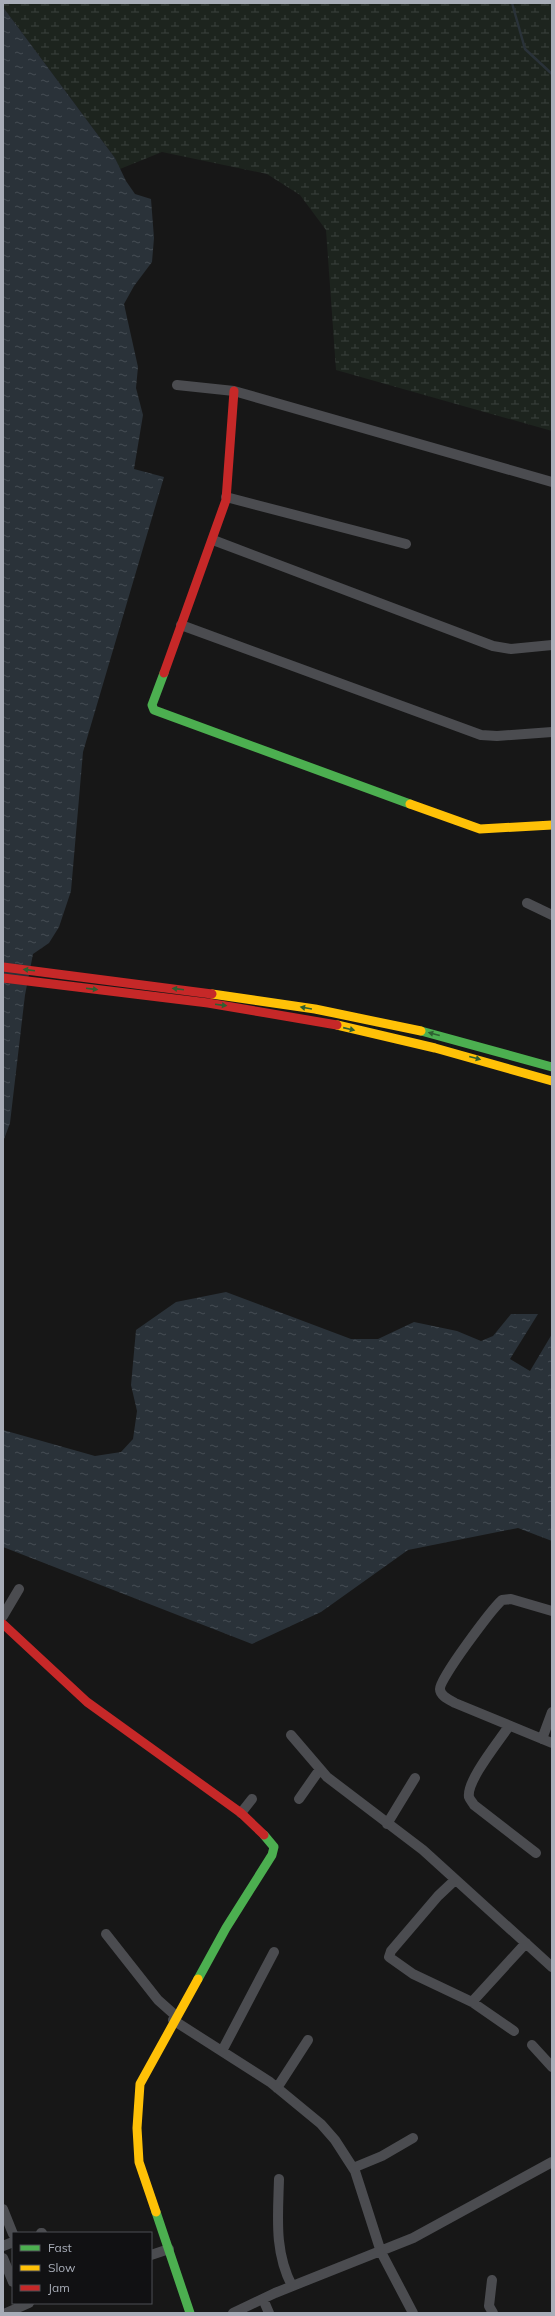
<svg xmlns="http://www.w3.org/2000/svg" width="555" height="2316" font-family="Mulish,sans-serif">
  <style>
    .wetland { fill: url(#wetland-marsh) }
    .water { fill: url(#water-ripples) }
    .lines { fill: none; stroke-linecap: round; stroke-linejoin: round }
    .stream { stroke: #2a3239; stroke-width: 2.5 }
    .street { stroke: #4b4c50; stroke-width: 10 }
    .fast { stroke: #4caf50; stroke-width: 9 }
    .slow { stroke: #ffc107; stroke-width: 9 }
    .jam { stroke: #c62828; stroke-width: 9 }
    .oneway { fill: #2e6032 }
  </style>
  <defs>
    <pattern id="wetland-marsh" width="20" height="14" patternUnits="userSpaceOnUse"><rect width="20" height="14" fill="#1d241e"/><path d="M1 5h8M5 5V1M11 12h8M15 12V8" fill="none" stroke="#3b413d"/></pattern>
    <pattern id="water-ripples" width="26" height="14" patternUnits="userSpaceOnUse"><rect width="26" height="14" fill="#2a3239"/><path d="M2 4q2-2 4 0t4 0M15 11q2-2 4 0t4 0" fill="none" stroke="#464d54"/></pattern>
  </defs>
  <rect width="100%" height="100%" fill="#171717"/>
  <!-- wetland -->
  <path class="wetland" d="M3 3H552V431L336 370 326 230 300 195 267 174 162 152 120 169 115 158 3 7Z"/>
  <!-- water -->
  <path class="water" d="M3 7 115 158 126 181 135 194 151 199 154 238 152 262 134 286 124 304 138 367 136 388 143 415 134 469 164 477 83 752 71 891 59 927 49 943 33 954 25 995 10 1123 3 1142Z
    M226 1292 351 1339H378L414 1322 457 1331 481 1341 493 1336 511 1314H538L510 1359 530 1371 552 1334V1541L518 1528 408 1550 321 1612 252 1644 3 1547V1430L95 1456 121 1452 133 1439 137 1411 131 1385 136 1330 176 1302Z"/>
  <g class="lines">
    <!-- stream -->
    <path class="stream" d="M512 3 525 49 552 74"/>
    <!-- street -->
    <path class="street" d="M177 385 234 391 552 482
      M226 497 406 544
      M213 540 493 646 511 649 552 645
      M181 625 481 735 497 736 552 732
      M527 903 552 915
      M552 1611 511 1599 502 1600C492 1609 439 1679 440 1689 440 1696 450 1700 455 1703L552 1743
      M3 1616 19 1589
      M509 1726C500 1740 466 1781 469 1797 470 1800 473 1803 474 1805L536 1853
      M291 1735 327 1777 423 1850 552 1967
      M542 1739 552 1712
      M299 1799 320 1769
      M241 1813 252 1799
      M387 1824 415 1778
      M455 1880 438 1896 391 1951 389 1957 413 1974 472 2002 514 2031
      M106 1934 158 2000 176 2016
      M472 2002 526 1943
      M173 2020 270 2082 321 2124 335 2140 355 2171 381 2252 413 2313
      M532 2045 552 2067
      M222 2051 274 1952
      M277 2088 308 2040
      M353 2168 382 2156 413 2138
      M279 2179C278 2217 274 2251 292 2286
      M3 2209 13 2234
      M41 2233H42
      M3 2246 13 2242
      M151 2255 169 2249
      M3 2258 13 2282
      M492 2280 489 2306 493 2313
      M263 2299 269 2313
      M6 2313 29 2303
      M233 2313 275 2293 413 2238 552 2162"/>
    <!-- fast -->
    <path class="fast" d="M164 673 152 705 154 710 410 804
      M421 1031 552 1067
      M198 1979 226 1928 272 1855 274 1847 264 1835
      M156 2212 190 2313"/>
    <!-- slow -->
    <path class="slow" d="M410 804 480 829 552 825
      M212 994 315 1009 421 1031
      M337 1025 435 1048 552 1081
      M156 2212 139 2162 137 2128 140 2084 198 1979"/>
    <!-- jam -->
    <path class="jam" d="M164 673 226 500 234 391
      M3 967 212 994
      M3 978 208 1003 337 1025
      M3 1624 87 1702 241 1813 264 1835"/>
  </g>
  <!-- one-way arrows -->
  <defs><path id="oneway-solid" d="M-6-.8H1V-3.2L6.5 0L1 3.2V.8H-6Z"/></defs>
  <g class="oneway">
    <use href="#oneway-solid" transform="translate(29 970) rotate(-173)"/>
    <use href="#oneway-solid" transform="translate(92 989) rotate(7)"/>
    <use href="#oneway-solid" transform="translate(178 989) rotate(-173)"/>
    <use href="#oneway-solid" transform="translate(221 1005) rotate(7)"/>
    <use href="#oneway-solid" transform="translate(306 1008) rotate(-170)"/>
    <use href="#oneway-solid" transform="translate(349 1029) rotate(13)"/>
    <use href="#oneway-solid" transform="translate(434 1034) rotate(-165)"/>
    <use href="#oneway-solid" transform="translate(475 1058) rotate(15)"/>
  </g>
  <!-- border -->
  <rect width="555" height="2316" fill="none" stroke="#a8adb8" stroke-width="8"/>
  <!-- legend -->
  <rect x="12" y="2232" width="140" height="72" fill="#111113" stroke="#4d4f55"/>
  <rect x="20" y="2245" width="20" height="6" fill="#4caf50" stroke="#4d4f55"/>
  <text x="48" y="2252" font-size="12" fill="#a8adb8">Fast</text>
  <rect x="20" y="2265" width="20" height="6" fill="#ffc107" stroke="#4d4f55"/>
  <text x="48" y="2272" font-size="12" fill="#a8adb8">Slow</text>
  <rect x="20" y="2285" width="20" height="6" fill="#c62828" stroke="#4d4f55"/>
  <text x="48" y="2292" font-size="12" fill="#a8adb8">Jam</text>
</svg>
